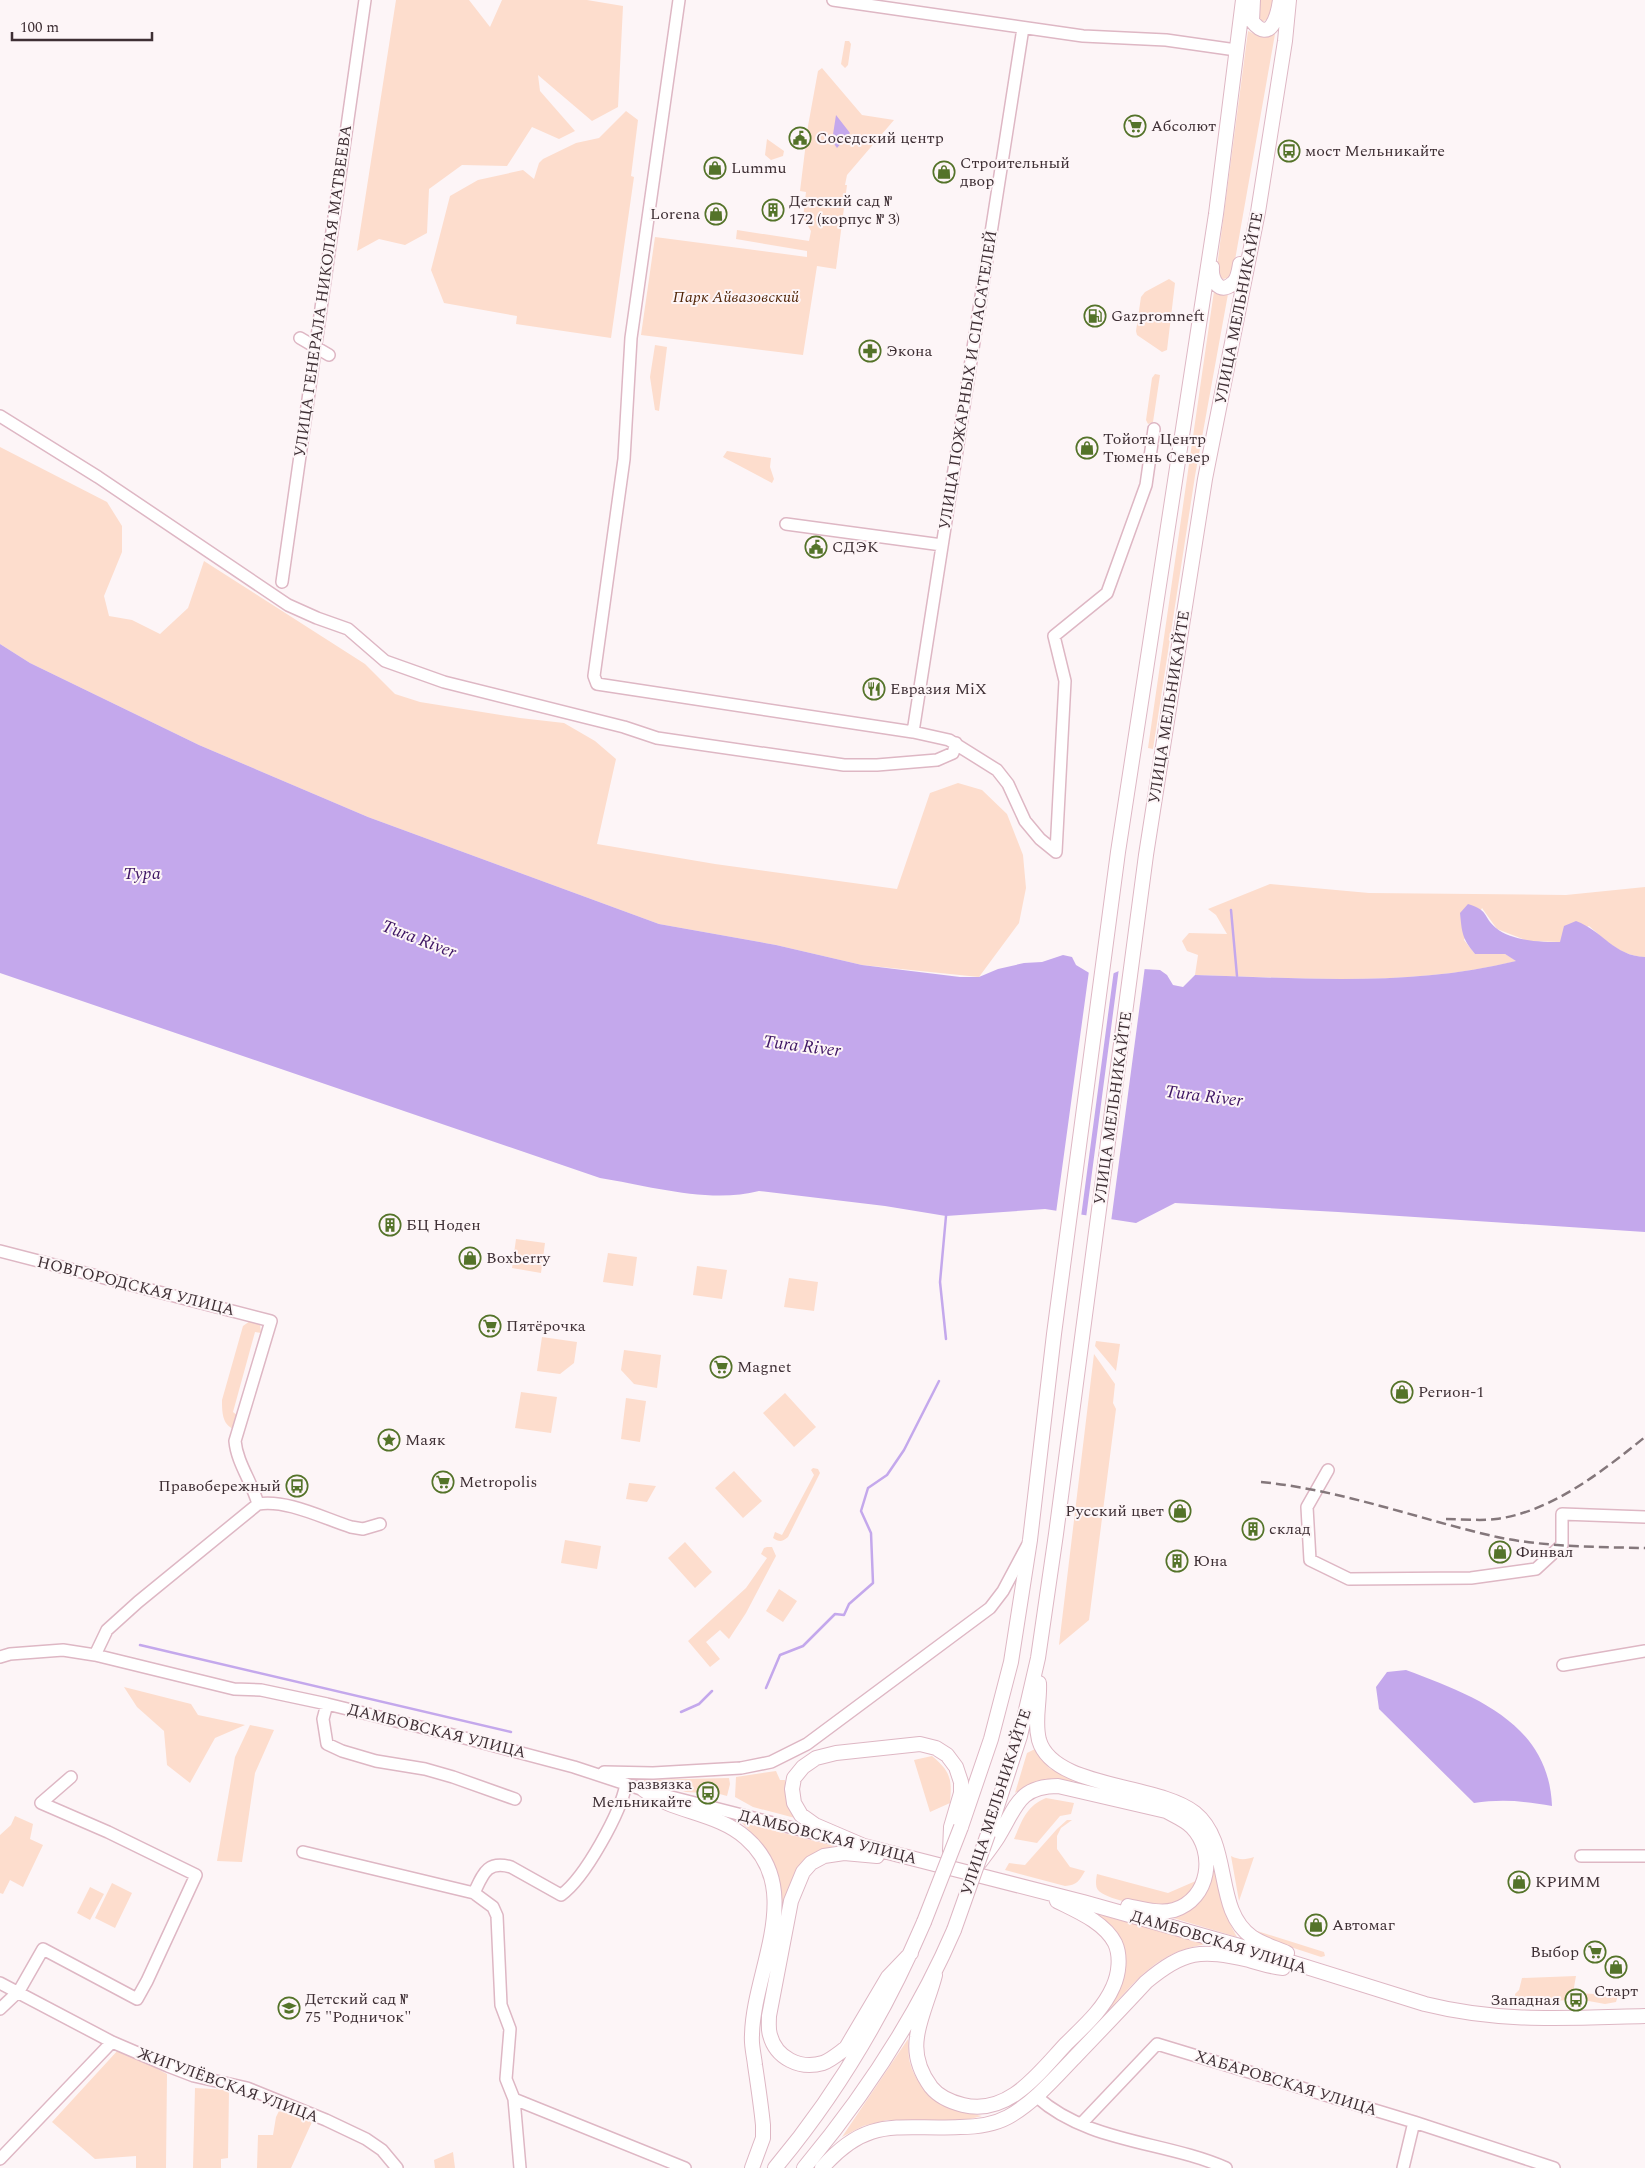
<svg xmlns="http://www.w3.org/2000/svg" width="1645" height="2168" font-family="Spectral,serif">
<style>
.green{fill:#fdddcd}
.water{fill:#c4a8ec}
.pier{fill:#fdf5f7}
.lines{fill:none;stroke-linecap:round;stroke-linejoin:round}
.stream{stroke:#c4a8ec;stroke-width:2.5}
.minor-casing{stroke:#deb7c4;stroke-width:14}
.major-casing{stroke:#deb7c4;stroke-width:16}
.minor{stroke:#fff;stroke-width:11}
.major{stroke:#fff;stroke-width:14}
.rail{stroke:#84777b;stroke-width:2.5;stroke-dasharray:10 5;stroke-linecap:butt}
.major-bridge-casing{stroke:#deb7c4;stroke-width:16;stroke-linecap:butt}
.major-bridge{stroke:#fff;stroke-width:14}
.labels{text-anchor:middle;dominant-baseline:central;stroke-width:4;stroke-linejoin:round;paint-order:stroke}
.poi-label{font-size:16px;fill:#3e2f34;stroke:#fdf5f7;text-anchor:start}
.street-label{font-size:16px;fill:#3e2f34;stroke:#fdf5f7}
.park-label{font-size:16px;font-style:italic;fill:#522608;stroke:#fdf5f7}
.water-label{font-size:18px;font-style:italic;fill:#3e1563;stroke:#fdf5f7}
</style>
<rect width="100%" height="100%" fill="#fdf5f7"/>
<path class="green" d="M396 0H469L490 27 502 0H587L623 6 618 107 592 121 538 75 540 91 575 131 559 139 532 127 507 166 462 165 429 189 427 233 405 245 379 239 357 251Z
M1258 0H1274L1272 16 1264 21H1260L1257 12Z
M1248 31 1261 37 1275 34 1232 277 1223 279 1216 274Z
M845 41H849L851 44 848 65 845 68 841 64Z
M822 68 862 115 894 120 847 175 845 185H847L836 269 817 266 803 355 641 335 655 237 807 257V251L736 239 737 230 809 241 811 231 803 218 806 192 800 191 808 126 818 71Z
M626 111 638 120 631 176 634 177 611 338 516 324 517 316 444 303 431 270 450 196 478 180 523 170 534 179 539 163 543 159 576 143 599 138Z
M767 139 784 151 783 156 771 160 765 155Z
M1169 279 1175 283 1167 350 1162 352 1137 335 1136 331 1141 297 1145 292Z
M1214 291 1220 294H1228L1195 476 1153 749 1148 748Z
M655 345 667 347 659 411 655 410 650 377Z
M1155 374 1160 375 1153 422 1148 424 1146 420 1152 378Z
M0 447 107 502 122 526V552L104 596 109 616 132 620 160 634 188 608 204 561 365 664 395 694 420 702 520 718 564 723 595 741 616 759 597 844 715 864 897 889 930 793 958 783 982 790 1007 814 1023 855 1026 888 1019 923 979 977 862 965 776 945 659 924 368 817 199 745 30 663 0 644Z
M727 451 771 458 770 467 774 479 772 483 723 457Z
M1270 884 1369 893 1566 895 1645 887V957C1621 956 1606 941 1589 926L1560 942 1528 941 1497 929 1482 908 1464 940 1475 954H1505L1517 961C1412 987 1302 978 1195 975L1198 955 1187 951 1182 941 1189 933 1227 934 1216 915 1208 909Z
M516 1239 545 1243 541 1273 512 1268Z
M608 1253 637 1257 633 1286 603 1282Z
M697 1266 727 1270 722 1299 693 1295Z
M789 1278 818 1282 814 1311 784 1307Z
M250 1321 260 1324 261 1333 255 1332 233 1412 237 1415 234 1429C222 1425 222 1411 222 1400L243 1326Z
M542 1337 577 1342 574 1363 560 1374 537 1371Z
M1096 1341 1120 1344 1116 1371 1095 1346Z
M624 1350 661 1355 657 1388 634 1384 621 1370Z
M1094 1354 1115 1384 1113 1403 1116 1409 1089 1620 1059 1645Z
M521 1392 557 1397 551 1433 515 1428Z
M785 1393 816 1427 794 1447 763 1413Z
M626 1398 646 1401 640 1442 621 1439Z
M813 1468 818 1469 820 1473 788 1537C782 1542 779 1542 773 1538L775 1532 782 1535 814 1475 811 1470Z
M734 1471 762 1501 743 1518 715 1488Z
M629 1483 656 1486 647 1502 626 1499Z
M565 1540 601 1546 597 1569 561 1563Z
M685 1542 712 1572 695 1588 668 1558Z
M767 1547H772L776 1556 746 1613 729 1639 720 1630 706 1642 720 1659 710 1667 688 1641 746 1588 767 1558 761 1554 764 1548Z
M779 1589 797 1601 783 1622 766 1611Z
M124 1687 191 1704 198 1715 245 1725 215 1738 190 1783 167 1765 164 1731 137 1707Z
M250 1725 274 1730 255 1773 242 1862 217 1861 235 1757Z
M1035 1749 1049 1768 1073 1780 1072 1782C1051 1777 1033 1780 1015 1793L1027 1753Z
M932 1756C951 1772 952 1779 950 1803L930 1812 914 1760Z
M776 1771 780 1780H785C785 1795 785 1806 795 1818L753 1807 735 1797 736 1777Z
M729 1778 730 1784 727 1796 705 1790 704 1793 686 1792 644 1781V1780Z
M1046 1798 1074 1803 1071 1814 1060 1816 1037 1843 1014 1839C1022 1821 1026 1806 1046 1798Z
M15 1816 33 1824 30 1839 43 1845 23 1887 10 1880 3 1894 0 1893V1835L11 1825Z
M1067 1820H1072L1061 1828 1057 1836V1849L1070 1867 1085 1871C1079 1881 1077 1885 1065 1886L1005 1870 1009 1863 1025 1865 1057 1829Z
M741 1822 834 1846 816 1854 782 1926 779 1925C785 1875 776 1857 741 1822Z
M1231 1856C1239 1860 1245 1860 1254 1857L1239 1901Z
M1214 1865C1220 1890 1223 1914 1237 1937L1173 1918C1200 1905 1209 1895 1214 1865Z
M1097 1874 1168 1893 1198 1880C1191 1893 1184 1901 1169 1905 1157 1909 1107 1901 1098 1890 1095 1886 1096 1879 1097 1874Z
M112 1883 132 1893 115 1928 95 1918Z
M90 1887 104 1894 90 1920 77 1913Z
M1097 1914 1208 1944C1157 1951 1139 1978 1107 2012 1111 2003 1119 1994 1121 1984 1129 1956 1119 1932 1097 1914Z
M1254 1930 1324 1952 1325 1956 1321 1957 1263 1938Z
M1576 1976 1573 1993 1618 1995 1616 2002 1605 2004 1583 2000V1997H1572L1571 2000C1553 2000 1535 2005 1516 2002L1515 1994 1519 1990 1522 1978Z
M908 2039C909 2047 908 2056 910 2063 919 2096 951 2110 982 2116L962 2121 887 2120 863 2126 842 2137Z
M119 2049 167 2074 166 2168H136V2156L95 2159 52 2122Z
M195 2088 229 2090 228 2158 221 2159V2168H193Z
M280 2109 312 2122 291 2168H257L258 2135H273L276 2117Z
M453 2152 455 2168H435L434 2160Z"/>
<path class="water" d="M836 115 850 133 837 148 832 141Z
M0 644 30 663 199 745 368 817 659 924 776 945 862 965 960 977H979L998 969 1024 963 1042 962 1063 955 1072 957 1076 965 1096 977 1107 976 1126 968 1160 970 1167 975 1173 985 1183 987 1195 975C1301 978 1412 987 1516 961L1505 954H1475C1462 938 1462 933 1460 913L1468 904C1490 911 1482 916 1496 928 1511 941 1542 942 1560 942L1564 926 1576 921C1603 931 1614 956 1645 957V1232L1338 1212 1175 1203 1136 1223 1045 1209 946 1216 885 1206 759 1191C710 1204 650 1186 600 1178L0 973Z
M1406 1670C1473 1695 1549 1723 1552 1806 1525 1801 1501 1799 1474 1803L1379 1709 1376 1687 1387 1672Z"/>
<path class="pier" d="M1126 965 1145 966 1111 1222 1086 1218 1119 968Z
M1114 970 1081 1217 1056 1213 1089 971 1097 974Z"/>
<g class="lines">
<path class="stream" d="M1231 910 1237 976
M946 1339 940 1282 946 1216
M140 1645 511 1732
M766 1688 780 1655 803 1646 835 1614 844 1615 849 1604 873 1583 871 1533 861 1511 868 1488 887 1475 904 1450 939 1381
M681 1712 699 1704 712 1691"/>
<g class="minor-casing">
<path id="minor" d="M679 0 631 338 624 459 594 676 597 684 913 732 949 740 997 770 1008 784 1025 821 1040 839 1056 852
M833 0 1083 36 1166 40 1236 50
M300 338 329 355
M0 416 98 477 288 605 317 618 348 629 385 661 444 682 624 727 657 738 844 765H877L937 760 953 753 956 743
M786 524 942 545
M282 582 365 0
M913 732 1023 28
M1056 852 1065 681 1054 636 1107 593 1146 485 1154 429
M0 1251 271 1321 235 1441C237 1463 252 1482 258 1504
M1328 1470 1307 1507 1310 1560 1349 1579 1471 1578 1536 1569 1562 1545V1514L1645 1517
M95 1655 107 1630 138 1602 258 1504C286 1499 323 1518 351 1527L363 1529 380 1524
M0 1657 10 1654 63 1650 95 1655 234 1689 261 1690 327 1704 457 1736 574 1767 644 1790 836 1839
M1563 1665 1645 1651
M327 1704 323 1719 327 1744 342 1751 376 1761 425 1769 453 1777 515 1799
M604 1772 653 1773 741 1768 771 1762 807 1744 990 1608 1003 1591 1027 1546
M303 1852 474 1893C483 1874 487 1860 511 1867L561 1895C585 1878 621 1812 626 1784
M1581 1856H1645
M474 1893 493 1907 497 1916 501 2005 510 2029 506 2079 514 2099 520 2168
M0 1983 112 2042 168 2066 194 2076 247 2088 326 2120 366 2139 382 2150 397 2168
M0 2009 19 1991 43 1949 137 1999 147 1981 196 1875 108 1832 41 1803 71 1777
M1037 2097C1088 2143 1165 2141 1226 2168
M514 2099 685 2168
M1081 2124 1157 2044 1414 2122 1554 2168
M0 2159 112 2042
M1403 2168 1414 2122"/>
</g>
<g class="major-casing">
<path id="major" d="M1253 0 1252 21C1271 45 1278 14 1280 0
M1212 267C1211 279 1219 296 1233 283 1238 279 1239 270 1240 264
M1039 1683C1040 1703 1034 1720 1039 1740 1053 1789 1157 1783 1195 1813 1233 1844 1213 1910 1252 1937 1262 1944 1276 1948 1287 1953
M644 1790C674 1813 717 1812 746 1838 806 1890 753 1971 752 2035 751 2045 754 2055 755 2065 758 2085 761 2105 763 2125V2138L752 2168
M961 1827 991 1739 1011 1662 1030 1540 1054 1334 1118 852 1216 214 1243 0
M988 1834 1020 1736 1038 1658 1056 1534 1146 855 1205 479 1258 212 1285 41 1289 0
M950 1851 951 1827 961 1793V1782L956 1767 947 1755 936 1748 920 1744 836 1753 816 1758 803 1767 794 1778 792 1789 794 1803 801 1815 815 1825 864 1846 1083 1902 1236 1945 1425 2004C1501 2023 1568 2018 1645 2016
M877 1856 844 1853 824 1856 811 1863 803 1872 791 1901 769 2016C769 2022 768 2029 770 2035 776 2058 800 2070 823 2063 831 2060 839 2053 846 2048L888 1977 911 1953
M980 1862C986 1854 993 1845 998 1837 1016 1808 1018 1786 1058 1786L1166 1811C1175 1816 1185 1820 1192 1827 1216 1852 1210 1899 1174 1910 1160 1914 1143 1909 1128 1906
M935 1975C930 1995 919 2019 917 2037 914 2056 920 2072 931 2087 939 2097 951 2102 963 2105 1008 2116 1038 2074 1065 2045 1083 2027 1103 2010 1113 1987 1119 1974 1121 1956 1115 1943 1104 1922 1077 1911 1057 1901
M775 2168C837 2094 886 2011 924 1922
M804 2168C864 2096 917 2016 954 1930
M822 2168C868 2115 898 2130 960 2127 976 2127 993 2125 1008 2117 1033 2103 1053 2080 1073 2059 1097 2034 1122 2008 1146 1982 1184 1950 1201 1949 1249 1960 1260 1963 1271 1967 1283 1968"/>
</g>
<use href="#minor" class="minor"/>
<use href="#major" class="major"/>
<path class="rail" d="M1261 1482C1342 1490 1418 1519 1497 1537 1545 1547 1597 1547 1645 1548
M1446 1519C1462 1519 1480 1521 1496 1519 1551 1512 1603 1471 1645 1437"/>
<g class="major-bridge-casing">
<path id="major-bridge" d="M924 1922 961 1827
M954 1930 988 1834"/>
</g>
<use href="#major-bridge" class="major-bridge"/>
</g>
<defs>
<g id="supermarket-ring" transform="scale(1.125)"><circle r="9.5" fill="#fdf5f7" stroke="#547329" stroke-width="1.5"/><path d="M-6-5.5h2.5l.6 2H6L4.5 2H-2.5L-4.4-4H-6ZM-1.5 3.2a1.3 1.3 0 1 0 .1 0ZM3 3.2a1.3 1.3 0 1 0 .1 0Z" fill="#547329"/></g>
<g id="civic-ring" transform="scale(1.125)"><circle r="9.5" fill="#fdf5f7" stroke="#547329" stroke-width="1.5"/><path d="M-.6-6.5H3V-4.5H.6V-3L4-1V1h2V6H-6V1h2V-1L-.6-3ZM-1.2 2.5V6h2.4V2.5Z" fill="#547329"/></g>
<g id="bus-ring" transform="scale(1.125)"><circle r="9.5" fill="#fdf5f7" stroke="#547329" stroke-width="1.5"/><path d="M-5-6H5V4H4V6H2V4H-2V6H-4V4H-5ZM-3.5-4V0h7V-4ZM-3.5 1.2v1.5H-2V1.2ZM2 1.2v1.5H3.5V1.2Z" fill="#547329"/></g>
<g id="shop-ring" transform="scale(1.125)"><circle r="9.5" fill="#fdf5f7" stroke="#547329" stroke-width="1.5"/><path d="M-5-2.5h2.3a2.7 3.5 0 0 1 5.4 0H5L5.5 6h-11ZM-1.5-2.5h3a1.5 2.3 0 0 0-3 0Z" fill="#547329"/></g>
<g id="building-ring" transform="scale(1.125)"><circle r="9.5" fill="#fdf5f7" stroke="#547329" stroke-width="1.5"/><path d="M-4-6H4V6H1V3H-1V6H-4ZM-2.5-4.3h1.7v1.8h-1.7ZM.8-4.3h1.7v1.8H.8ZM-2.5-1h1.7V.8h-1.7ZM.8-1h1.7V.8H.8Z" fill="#547329"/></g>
<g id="fuel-ring" transform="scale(1.125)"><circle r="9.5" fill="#fdf5f7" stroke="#547329" stroke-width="1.5"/><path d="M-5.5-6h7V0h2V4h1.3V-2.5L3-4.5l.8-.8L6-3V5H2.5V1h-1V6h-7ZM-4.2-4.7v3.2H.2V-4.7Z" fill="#547329"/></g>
<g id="pharmacy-ring" transform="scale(1.125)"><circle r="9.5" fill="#fdf5f7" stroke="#547329" stroke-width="1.5"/><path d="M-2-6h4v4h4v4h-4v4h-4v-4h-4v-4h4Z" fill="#547329"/></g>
<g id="restaurant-ring" transform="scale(1.125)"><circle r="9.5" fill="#fdf5f7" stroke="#547329" stroke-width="1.5"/><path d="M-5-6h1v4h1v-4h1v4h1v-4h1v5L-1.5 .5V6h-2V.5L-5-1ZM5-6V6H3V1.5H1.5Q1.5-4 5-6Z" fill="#547329"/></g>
<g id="sight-ring" transform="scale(1.125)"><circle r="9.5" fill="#fdf5f7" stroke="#547329" stroke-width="1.5"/><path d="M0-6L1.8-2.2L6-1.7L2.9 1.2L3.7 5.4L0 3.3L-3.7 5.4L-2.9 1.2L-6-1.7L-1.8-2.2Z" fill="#547329"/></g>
<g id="school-ring" transform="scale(1.125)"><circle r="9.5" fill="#fdf5f7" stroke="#547329" stroke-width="1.5"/><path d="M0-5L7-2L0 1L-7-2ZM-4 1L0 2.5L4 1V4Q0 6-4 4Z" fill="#547329"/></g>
</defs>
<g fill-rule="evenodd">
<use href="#supermarket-ring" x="1135" y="126"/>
<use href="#civic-ring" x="800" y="138"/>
<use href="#bus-ring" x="1289" y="151"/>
<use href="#shop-ring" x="715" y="168"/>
<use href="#shop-ring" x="944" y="172"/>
<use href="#building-ring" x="773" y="210"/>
<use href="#shop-ring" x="716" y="214"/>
<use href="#fuel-ring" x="1095" y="316"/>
<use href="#pharmacy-ring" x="870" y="351"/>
<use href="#shop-ring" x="1087" y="448"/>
<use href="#civic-ring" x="816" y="547"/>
<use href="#restaurant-ring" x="874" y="689"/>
<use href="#building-ring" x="390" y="1225"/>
<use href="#shop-ring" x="470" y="1258"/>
<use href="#supermarket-ring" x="490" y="1326"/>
<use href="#supermarket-ring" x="721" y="1367"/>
<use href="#shop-ring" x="1402" y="1392"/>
<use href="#sight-ring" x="389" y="1440"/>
<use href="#supermarket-ring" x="443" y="1482"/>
<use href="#bus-ring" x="297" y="1486"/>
<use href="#shop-ring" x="1180" y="1511"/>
<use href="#building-ring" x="1253" y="1529"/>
<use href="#shop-ring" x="1500" y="1552"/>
<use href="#building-ring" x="1177" y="1561"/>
<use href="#bus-ring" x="708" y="1793"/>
<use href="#shop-ring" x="1519" y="1882"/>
<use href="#shop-ring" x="1316" y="1925"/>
<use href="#supermarket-ring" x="1595" y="1952"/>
<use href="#shop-ring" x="1616" y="1967"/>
<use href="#bus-ring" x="1576" y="2000"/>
<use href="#school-ring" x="289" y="2008"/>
</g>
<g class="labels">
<g class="poi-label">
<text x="1151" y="126">Абсолют</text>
<text x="816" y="138">Соседский центр</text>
<text x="1305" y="151">мост Мельникайте</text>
<text x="960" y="163">Строительный<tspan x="960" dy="18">двор</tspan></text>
<text x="731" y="168">Lummu</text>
<text x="789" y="201">Детский сад №<tspan x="789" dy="18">172 (корпус № 3)</tspan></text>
<text x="700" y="214" text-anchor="end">Lorena</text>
<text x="1111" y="316">Gazpromneft</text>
<text x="886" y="351">Экона</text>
<text x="1103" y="439">Тойота Центр<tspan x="1103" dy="18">Тюмень Север</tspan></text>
<text x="832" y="547">СДЭК</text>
<text x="890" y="689">Евразия MiX</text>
<text x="406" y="1225">БЦ Ноден</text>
<text x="486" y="1258">Boxberry</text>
<text x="506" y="1326">Пятёрочка</text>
<text x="737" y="1367">Magnet</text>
<text x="1418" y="1392">Регион-1</text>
<text x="405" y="1440">Маяк</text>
<text x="459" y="1482">Metropolis</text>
<text x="281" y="1486" text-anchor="end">Правобережный</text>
<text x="1164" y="1511" text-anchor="end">Русский цвет</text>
<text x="1269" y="1529">склад</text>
<text x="1516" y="1552">Финвал</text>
<text x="1193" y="1561">Юна</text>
<text x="692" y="1784" text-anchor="end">развязка<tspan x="692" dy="18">Мельникайте</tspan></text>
<text x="1535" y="1882">КРИММ</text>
<text x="1332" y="1925">Автомаг</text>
<text x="1579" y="1952" text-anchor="end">Выбор</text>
<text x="1616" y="1991" text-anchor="middle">Старт</text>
<text x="305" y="1999">Детский сад №<tspan x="305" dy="18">75 "Родничок"</tspan></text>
<text x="1560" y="2000" text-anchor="end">Западная</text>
</g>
<g class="street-label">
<text transform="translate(323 291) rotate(-82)">УЛИЦА ГЕНЕРАЛА НИКОЛАЯ МАТВЕЕВА</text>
<text transform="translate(1239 308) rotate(-79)">УЛИЦА МЕЛЬНИКАЙТЕ</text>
<text transform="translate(968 380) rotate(-81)">УЛИЦА ПОЖАРНЫХ И СПАСАТЕЛЕЙ</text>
<text transform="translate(1169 707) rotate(-81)">УЛИЦА МЕЛЬНИКАЙТЕ</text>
<text transform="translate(1113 1108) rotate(-82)">УЛИЦА МЕЛЬНИКАЙТЕ</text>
<text transform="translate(136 1286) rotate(14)">НОВГОРОДСКАЯ УЛИЦА</text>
<text transform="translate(437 1731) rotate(14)">ДАМБОВСКАЯ УЛИЦА</text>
<text transform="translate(996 1802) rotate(-72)">УЛИЦА МЕЛЬНИКАЙТЕ</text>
<text transform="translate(828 1837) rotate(14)">ДАМБОВСКАЯ УЛИЦА</text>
<text transform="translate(1219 1942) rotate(17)">ДАМБОВСКАЯ УЛИЦА</text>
<text transform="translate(1286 2083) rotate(17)">ХАБАРОВСКАЯ УЛИЦА</text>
<text transform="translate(228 2085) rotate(20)">ЖИГУЛЁВСКАЯ УЛИЦА</text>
</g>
<g class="park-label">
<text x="736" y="297">Парк Айвазовский</text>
</g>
<g class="water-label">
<text x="142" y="873">Тура</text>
<text transform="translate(419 939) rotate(21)">Tura River</text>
<text transform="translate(802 1046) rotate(7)">Tura River</text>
<text transform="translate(1204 1096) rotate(7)">Tura River</text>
</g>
</g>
<path d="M12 32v8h140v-8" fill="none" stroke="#3e2f34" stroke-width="2.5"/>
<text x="20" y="32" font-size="15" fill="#3e2f34" stroke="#fdf5f7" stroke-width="4" paint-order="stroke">100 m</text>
</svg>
